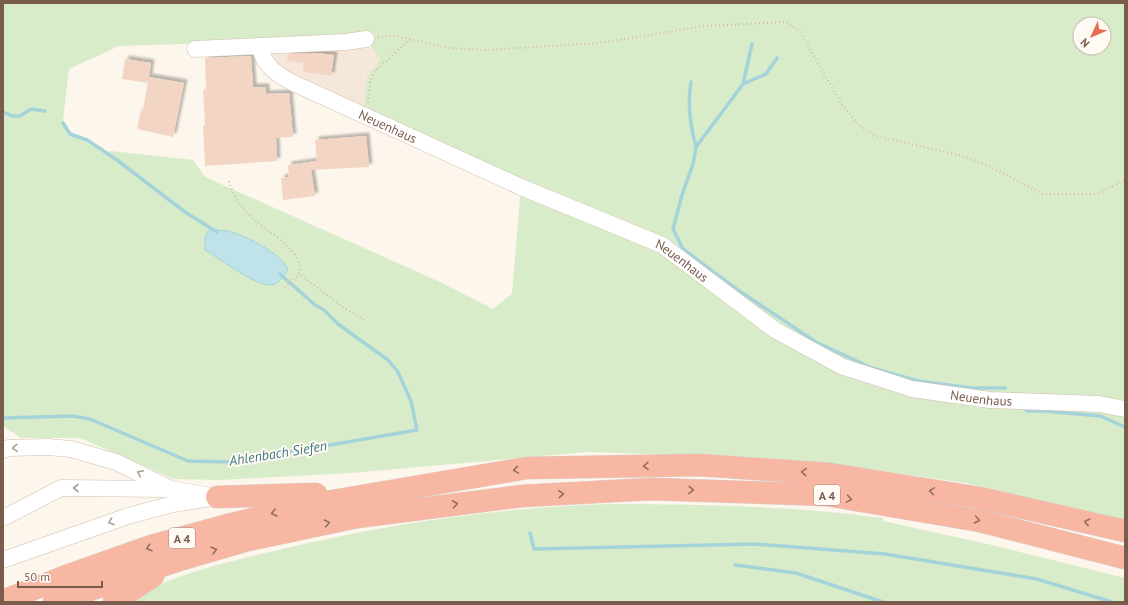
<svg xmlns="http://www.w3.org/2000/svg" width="1128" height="605" font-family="'PT Sans',sans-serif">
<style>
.residential{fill:#f5e8da}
.green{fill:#d8ecc9;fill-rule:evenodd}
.water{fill:#bfe3e8;stroke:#a5d3da}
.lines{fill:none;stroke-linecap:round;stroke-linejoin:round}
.stream{stroke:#a5d3da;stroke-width:3.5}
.building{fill:#f3d5c3;filter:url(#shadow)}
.minor-casing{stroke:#d1beb0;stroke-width:17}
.highway-casing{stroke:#dad1cd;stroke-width:23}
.path{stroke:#d9b8a5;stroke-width:2;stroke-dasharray:1 3;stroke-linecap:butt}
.minor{stroke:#fff;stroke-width:16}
.highway{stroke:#f7b7a3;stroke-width:22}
.oneway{stroke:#af9d94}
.oneway2{stroke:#936e5e}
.labels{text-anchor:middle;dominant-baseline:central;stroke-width:4;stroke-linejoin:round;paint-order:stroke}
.shield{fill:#fffaf3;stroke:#a28b7f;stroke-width:1}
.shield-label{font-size:12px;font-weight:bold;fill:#7a5c4d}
.street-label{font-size:13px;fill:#7a5c4d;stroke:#fffaf3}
.water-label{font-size:14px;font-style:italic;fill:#437c86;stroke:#fffaf3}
</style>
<defs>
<filter id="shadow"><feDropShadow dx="3.5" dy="-3.5" stdDeviation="1" flood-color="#0004"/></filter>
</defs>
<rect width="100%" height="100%" fill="#fdf6ec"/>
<path class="residential" d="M366 39 380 59 367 76 363 116 291 82 261 53Z"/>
<path class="green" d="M3 3H1125V522L965 483 876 470 761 458 588 452 351 473 221 480 174 479 80 438H21L3 426ZM1080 24H1104V48H1080ZM366 39 380 59 367 76 363 116 521 187 512 294 493 309 438 281 205 177 193 160 111 151 103 153 70 131 63 120 69 69 119 46 182 44 260 46Z
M613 504C703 504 793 506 883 518V521L992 545 1125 578V602H125C171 575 222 563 274 551 384 524 499 507 613 504Z"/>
<path class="water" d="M209 230C215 230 221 230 227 231 243 234 283 254 288 270 284 275 280 282 275 284 260 291 220 258 205 250V237Z"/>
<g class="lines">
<path class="stream" d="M777 58 766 74 743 84 696 147 693 164 682 195 673 229 683 249 735 288 816 342 872 368 918 381 972 388H1005
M691 82C687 104 690 125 696 147
M743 84 752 44
M3 112 12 116H20L31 109 45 111
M63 123 70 134 87 140 117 160 185 212 217 232
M1021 407 1028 411H1044L1100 416 1125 427
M3 418 73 416 90 419 188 461 231 462 417 430 411 401 398 372 388 360 338 324 324 310 315 305 280 274
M530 533 534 549 755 544 885 554 1037 579 1112 602
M735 565 796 573 883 602"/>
</g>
<path class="building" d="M316 53 334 55 331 76 303 72 304 63 287 61 288 54Z
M251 56 253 87H266V94L289 93 293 137 276 138 277 161 205 166 203 126 205 125 203 90H206L205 58Z
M125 59 151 63 148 83 122 79Z
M149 77 184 83 173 137 137 129 141 109 143 110Z
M366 136 369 167 311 170 315 196 283 200 281 178 289 177 288 165 317 161 315 140Z"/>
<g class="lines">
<g class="minor-casing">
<g id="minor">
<path d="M260 46 346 42 366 39"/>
<path id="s1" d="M195 49 260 46C263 65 275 73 291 82L521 187 662 245 775 330 841 366 912 389 990 400 1099 404 1125 409"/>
<path d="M3 450 8 448 48 447 71 449 116 462 171 489 205 495"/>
<path d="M5 517 61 488 167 489"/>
<path d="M3 560 128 516 173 504 217 497"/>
</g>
</g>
<g class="highway-casing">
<path id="highway" d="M217 497 316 494
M3 601 69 575 151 546 224 526 309 505 527 468 699 465 830 474 980 498 1125 531
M54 602 179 560 248 540 357 517 522 496 651 489 827 495 980 521 1125 558
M114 602 153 576"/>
</g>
<path class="path" d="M378 37 395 36 449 48 485 50 599 43 704 26 786 22 800 32 842 105 859 125 876 136 959 155 989 166 1043 194H1097L1125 180
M368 103 370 82 374 72 410 39
M229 181C233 195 240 207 251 217 264 231 313 254 296 278 293 281 288 285 284 288
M298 273 344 308 365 320"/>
<use href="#minor" class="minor"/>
<use href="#highway" class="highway"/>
</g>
<defs><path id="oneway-chevron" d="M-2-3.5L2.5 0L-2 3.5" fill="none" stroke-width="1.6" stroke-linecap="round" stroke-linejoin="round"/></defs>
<g class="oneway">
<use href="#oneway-chevron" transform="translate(15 448) rotate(177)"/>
<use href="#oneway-chevron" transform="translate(140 473) rotate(-154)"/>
<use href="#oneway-chevron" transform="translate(76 488) rotate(-180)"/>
<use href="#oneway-chevron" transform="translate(111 522) rotate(160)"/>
</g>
<g class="oneway2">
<use href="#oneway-chevron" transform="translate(646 466) rotate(179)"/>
<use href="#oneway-chevron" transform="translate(516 470) rotate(171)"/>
<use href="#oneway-chevron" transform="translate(804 472) rotate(-176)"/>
<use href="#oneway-chevron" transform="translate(691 490) rotate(2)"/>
<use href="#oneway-chevron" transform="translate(932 491) rotate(-171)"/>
<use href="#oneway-chevron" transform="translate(561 494) rotate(-3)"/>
<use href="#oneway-chevron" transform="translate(849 499) rotate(10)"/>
<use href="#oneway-chevron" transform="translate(455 504) rotate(-7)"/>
<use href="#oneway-chevron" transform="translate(274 513) rotate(166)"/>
<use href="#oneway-chevron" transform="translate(977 520) rotate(11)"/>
<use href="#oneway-chevron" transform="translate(1087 522) rotate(-167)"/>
<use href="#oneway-chevron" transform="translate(327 523) rotate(-11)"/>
<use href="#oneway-chevron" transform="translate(149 548) rotate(162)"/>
<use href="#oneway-chevron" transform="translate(214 550) rotate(-16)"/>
</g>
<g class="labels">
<g class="shield">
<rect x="814" y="485" width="26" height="20" rx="3"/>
<rect x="169" y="528" width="26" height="20" rx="3"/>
</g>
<g class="shield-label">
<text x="827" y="495">A 4</text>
<text x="182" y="538">A 4</text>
</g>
<g class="street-label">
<text stroke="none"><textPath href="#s1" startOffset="221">Neuenhaus</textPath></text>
<text stroke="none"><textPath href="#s1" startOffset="545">Neuenhaus</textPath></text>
<text stroke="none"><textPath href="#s1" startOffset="881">Neuenhaus</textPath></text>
</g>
<g class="water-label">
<text transform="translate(278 453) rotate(-9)">Ahlenbach Siefen</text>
</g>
</g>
<rect width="1128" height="605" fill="none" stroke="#7a5c4d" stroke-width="8"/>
<g transform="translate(1092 36) rotate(226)"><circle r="19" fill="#fffaf3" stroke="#cabbb1"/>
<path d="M0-3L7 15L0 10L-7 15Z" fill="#e76f51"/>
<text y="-6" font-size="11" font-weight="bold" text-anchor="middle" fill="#7a5c4d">N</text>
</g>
<path d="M18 581v6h84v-6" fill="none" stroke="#7a5c4d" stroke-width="2"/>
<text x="24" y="581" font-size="12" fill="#7a5c4d" stroke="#fffaf3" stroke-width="3" paint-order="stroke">50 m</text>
</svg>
